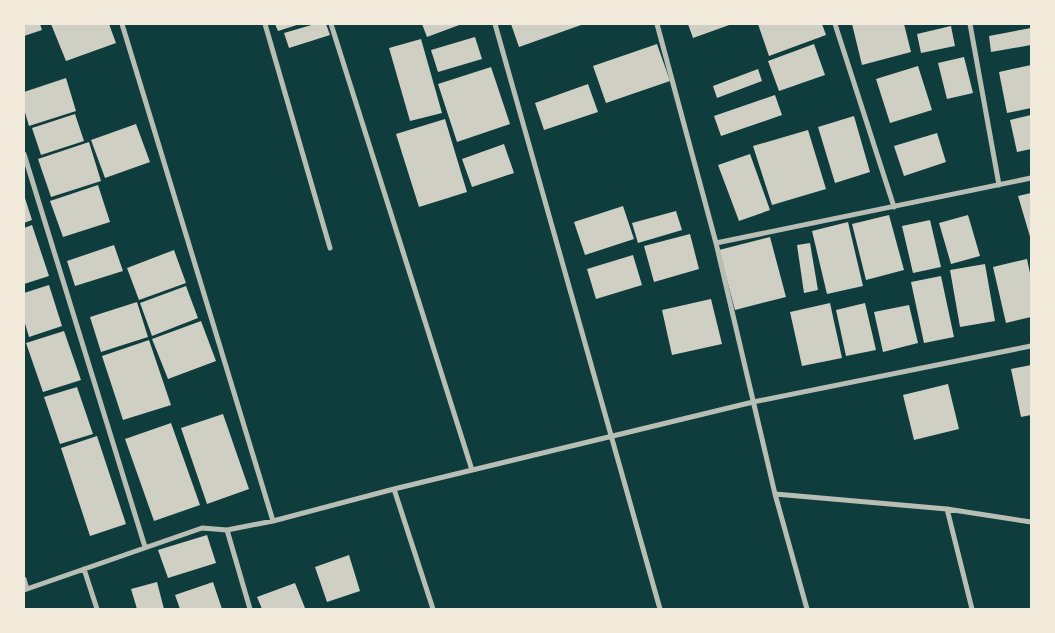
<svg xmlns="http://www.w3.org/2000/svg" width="1055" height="633" font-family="'Roboto Condensed',sans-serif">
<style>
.building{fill:#cfcfc3}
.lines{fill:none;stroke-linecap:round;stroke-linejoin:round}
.minor{stroke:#b8beb3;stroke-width:5}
</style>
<rect width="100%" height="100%" fill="#0f3d3e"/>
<path class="building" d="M24 24H40L42 30 24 36Z
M51 24H109L116 43 66 61Z
M275 24H300L278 31Z
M315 24H326L330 35 289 48 284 33Z
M422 24H462L427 37Z
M511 24H584L519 47Z
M688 24H732L693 38Z
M758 24H822L826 35 769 56Z
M852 24H904L911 52 862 65Z
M951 26 955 46 921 53 917 34Z
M1031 28V45L991 52 989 36Z
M475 37 482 59 438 72 431 50Z
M421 39 442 113 410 121 389 48Z
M657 44 670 81 606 103 593 66Z
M814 44 825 75 779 91 768 61Z
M964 57 973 93 947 99 938 63Z
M1031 65V108L1007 113 999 72Z
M918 66 932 110 890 123 876 79Z
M491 67 510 124 457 142 438 84Z
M758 69 762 81 717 98 713 86Z
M66 78 76 111 29 126 24 109V92Z
M588 84 598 112 544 130 535 103Z
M775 95 782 115 721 136 714 116Z
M75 114 84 141 41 155 32 128Z
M1031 115V149L1017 152 1010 120Z
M854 116 870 172 835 183 818 127Z
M445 119 467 192 419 207 396 134Z
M136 124 150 162 105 178 91 140Z
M808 130 826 189 772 205 753 146Z
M937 133 946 162 904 176 894 146Z
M89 142 101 181 51 197 38 159Z
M504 144 514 173 472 187 462 159Z
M750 154 770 210 739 221 718 165Z
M98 185 110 222 63 237 50 201Z
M1031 193V240L1018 196Z
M24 195 32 220 24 223Z
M623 206 634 239 585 255 574 222Z
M676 211 682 230 638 243 632 223Z
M889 215 904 270 866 280 852 224Z
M968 215 980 256 951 264 939 223Z
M930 220 941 267 913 273 902 226Z
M848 222 863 286 827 294 812 231Z
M32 225 49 276 24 284V228Z
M690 234 699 269 654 282 644 246Z
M770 237 786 297 735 310 719 250Z
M810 243 818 290 804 293 797 245Z
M114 245 123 271 75 286 67 261Z
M174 250 186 283 139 300 127 268Z
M633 255 642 285 596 299 587 269Z
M1027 259 1031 278V317L1006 323 993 267Z
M985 264 995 321 960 327 950 270Z
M941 276 954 337 924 343 911 282Z
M49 285 62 326 29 337 24 320V293Z
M186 286 198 318 152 336 140 303Z
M711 299 722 344 672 355 662 310Z
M137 302 148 337 101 352 90 317Z
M830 303 842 358 802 366 790 312Z
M865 303 876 350 846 356 836 310Z
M909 305 918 343 883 352 874 312Z
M201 321 216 361 168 379 152 339Z
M64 331 81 380 43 392 26 343Z
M149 340 171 405 123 420 102 356Z
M1031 365V415L1021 417 1011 369Z
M948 384 959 429 914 440 903 395Z
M77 387 93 434 60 444 44 397Z
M223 414 249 489 207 504 181 428Z
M171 423 200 505 154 521 125 439Z
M97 436 126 524 90 536 61 448Z
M207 535 216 563 168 578 158 550Z
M349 555 360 591 327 602 315 567Z
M157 582 164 609H137L131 589Z
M213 582 222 609H180L175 595Z
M295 583 305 608 262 609 257 597Z"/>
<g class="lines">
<path class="minor" d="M122 24 273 521
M265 24 330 248
M331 24 472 470
M495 24 660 609
M657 24 716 243 775 494 947 509 1031 522
M835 24 894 207
M970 24 999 185
M24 154 145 547
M716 243 1031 178
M394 489 433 609
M775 494 807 609
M947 509 972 609
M227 530 250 609
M84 569 97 609
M24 579 27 589
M24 590 202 528 227 530 273 521 394 489 753 402 1031 346"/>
</g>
<rect width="1055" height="633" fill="none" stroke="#f1e9da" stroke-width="50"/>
</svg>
